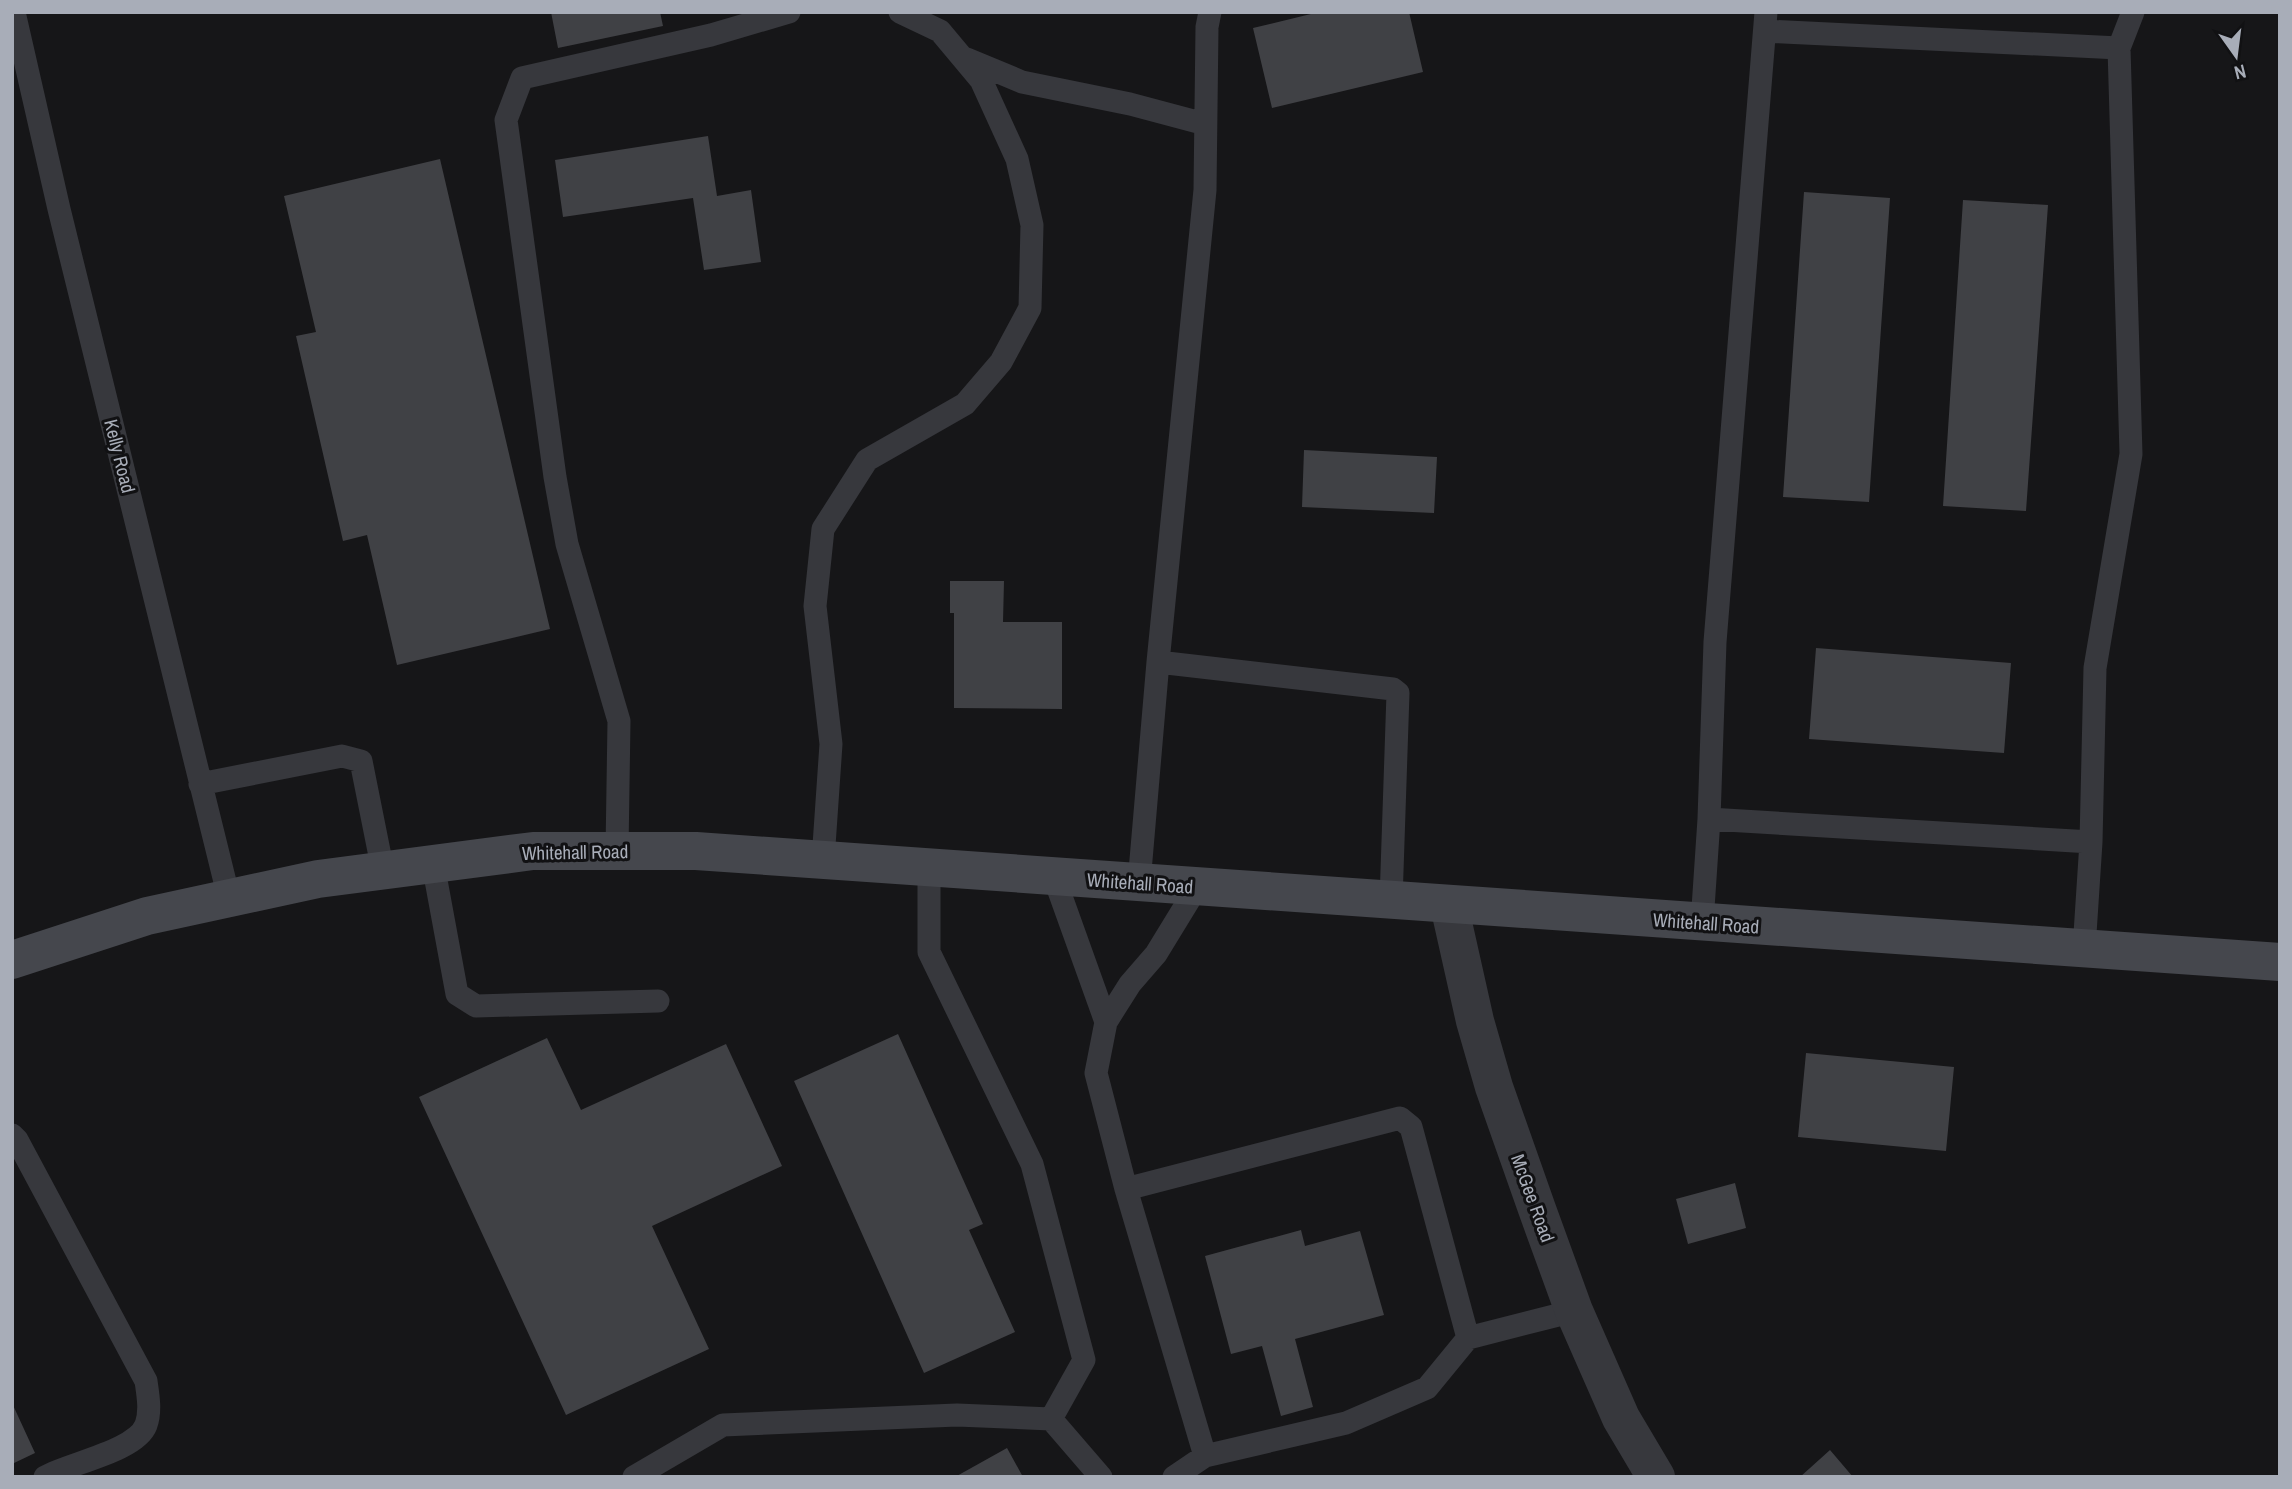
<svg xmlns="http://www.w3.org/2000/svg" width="2292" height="1489" font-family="'Archivo Narrow',sans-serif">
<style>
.building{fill:#404145}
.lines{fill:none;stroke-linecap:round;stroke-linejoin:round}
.service{stroke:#37383d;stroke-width:23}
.tertiary{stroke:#37383d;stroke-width:38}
.secondary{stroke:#45474d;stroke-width:38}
.labels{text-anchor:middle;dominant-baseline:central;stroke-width:6;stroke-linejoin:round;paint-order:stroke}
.street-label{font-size:19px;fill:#a8adb8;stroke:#111113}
</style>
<rect width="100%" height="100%" fill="#161618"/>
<path class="building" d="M551 12H660L663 26 558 48Z
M1319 12H1409L1423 72 1272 108 1253 28Z
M708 136 717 196 751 190 761 262 704 270 693 198 563 217 555 160Z
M440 159 550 629 397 665 367 535 343 541 296 336 316 332 284 196Z
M1804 192 1890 198 1869 502 1783 497Z
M1963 200 2048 205 2026 511 1943 506Z
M1304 450 1437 457 1434 513 1302 507Z
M950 581H1004L1003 622H1062V709L954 708V613H950Z
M1816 648 2011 663 2004 753 1809 739Z
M898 1034 983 1224 969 1230 1015 1332 924 1373 794 1081Z
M547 1038 581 1110 726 1044 782 1166 652 1226 709 1349 566 1415 419 1097Z
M1806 1053 1954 1067 1946 1151 1798 1137Z
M1735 1183 1746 1228 1688 1244 1676 1199Z
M1301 1230 1305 1246 1360 1231 1384 1315 1295 1339 1313 1407 1281 1416 1262 1346 1231 1354 1205 1256Z
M12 1403 35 1453 12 1464Z
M1007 1448 1023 1477H955Z
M1830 1450 1853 1477H1800Z"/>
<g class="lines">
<path class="service" d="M14 12 59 209 229 898
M1765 31 2119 48
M967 59 1022 82 1130 104 1205 124
M1158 662 1393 689 1398 693 1391 901
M200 784 342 756 361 761 383 871
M1709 819 2091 842
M617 851 619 721 567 544 555 477 506 120 522 78 711 35 789 12
M823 860 831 744 815 606 823 529 867 460 965 404 1001 362 1030 308 1032 225 1017 159 981 80 940 31 900 12
M433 864 457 994 476 1006 658 1001
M929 868V952L1032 1164 1084 1360 1051 1419 1101 1477
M1054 877 1106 1022 1130 984 1156 954 1197 887
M1139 883 1158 662 1205 190 1207 27 1210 12
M1702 923 1709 819 1715 642 1766 12
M2084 949 2091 842 2095 668 2131 454 2119 48 2133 12
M1106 1022 1096 1073 1126 1189 1400 1118 1411 1127 1468 1338 1574 1311
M12 1135 17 1140 146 1381C148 1395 151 1411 146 1425 136 1451 70 1463 45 1477
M1126 1189 1205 1456
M634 1477 723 1425 957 1415 1051 1419
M1174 1477 1205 1456 1346 1423 1427 1388 1468 1338"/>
<path class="tertiary" d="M1449 905 1475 1021 1494 1087 1537 1209 1574 1311 1621 1418 1656 1477"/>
<path class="secondary" d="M12 960 147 916 318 879 533 851H696L2280 962"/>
</g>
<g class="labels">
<g class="street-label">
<text transform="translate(120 456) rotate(76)">Kelly Road</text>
<text transform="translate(575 852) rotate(-1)">Whitehall Road</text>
<text transform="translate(1140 883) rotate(4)">Whitehall Road</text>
<text transform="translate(1706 923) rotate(4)">Whitehall Road</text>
<text transform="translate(1533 1198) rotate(70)">McGee Road</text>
</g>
</g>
<rect width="2292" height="1489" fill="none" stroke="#a8adb8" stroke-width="28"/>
<g transform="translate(2236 56) rotate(166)" stroke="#111113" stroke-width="5" paint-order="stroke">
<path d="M0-5L12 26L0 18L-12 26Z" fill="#a8adb8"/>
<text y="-10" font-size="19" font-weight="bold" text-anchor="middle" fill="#a8adb8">N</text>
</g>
</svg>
